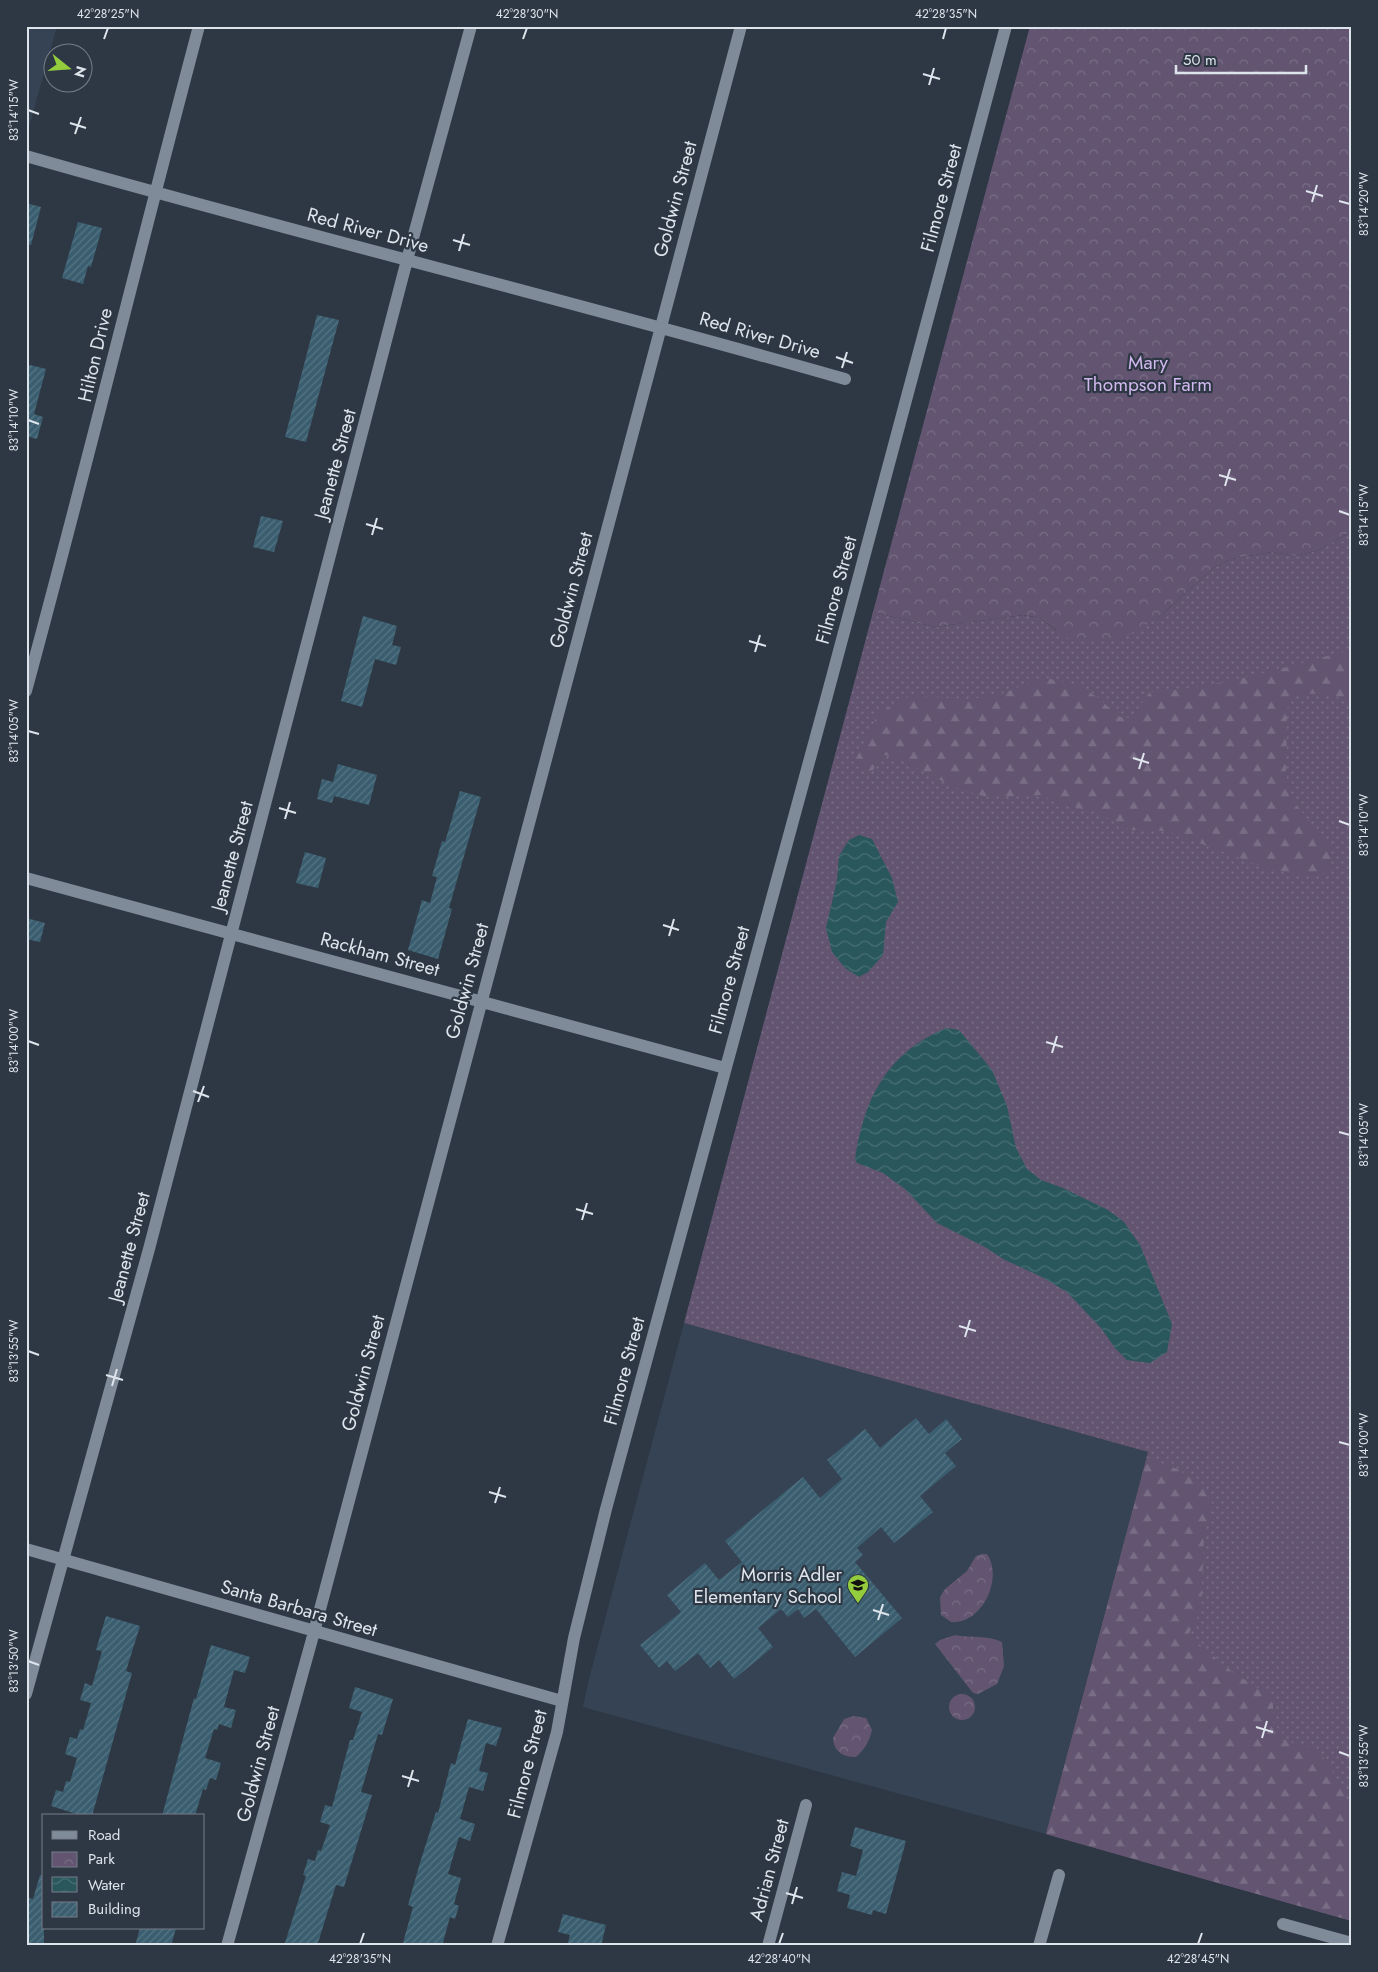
<svg xmlns="http://www.w3.org/2000/svg" width="1378" height="1972" font-family="Jost,sans-serif">
<style>
.built{fill:#354354}
.grass{fill:url(#grass-dots)}
.forest{fill:url(#forest-firs)}
.park{fill:url(#park-crowns)}
.water{fill:url(#water-waves)}
.building{fill:url(#building-hatch)}
.lines{fill:none;stroke-linecap:round;stroke-linejoin:round}
.minor{stroke:#808b99;stroke-width:12}
.ticks{fill:none;stroke:#dee4ec;stroke-width:2}
.labels{text-anchor:middle;dominant-baseline:central;stroke-width:4.5;stroke-linejoin:round;paint-order:stroke}
.street-label{font-size:19px;fill:#dee4ec;stroke:#2e3844}
.park-label{font-size:19px;fill:#d1b8ee;stroke:#2e3844}
.poi-label{font-size:19px;fill:#dee4ec;stroke:#2e3844;text-anchor:end}
.neatline{fill:none;stroke:#dee4ec;stroke-width:2}
.ticks-label{font-size:12px;text-anchor:middle;fill:#dee4ec}
</style>
<defs>
<pattern id="grass-dots" width="8" height="8" patternUnits="userSpaceOnUse" patternTransform="scale(1.25)"><rect width="8" height="8" fill="#635572"/><path d="M2 2h.1M6 6h.1" fill="none" stroke="#796d86" stroke-width="1.8" stroke-linecap="round"/></pattern>
<pattern id="forest-firs" width="22" height="20" patternUnits="userSpaceOnUse" patternTransform="scale(1.25)"><rect width="22" height="20" fill="#635572"/><path d="M5 1l3.5 6h-7zM16 11l3.5 6h-7z" fill="#796d86"/></pattern>
<pattern id="park-crowns" width="20" height="18" patternUnits="userSpaceOnUse" patternTransform="scale(1.25)"><rect width="20" height="18" fill="#635572"/><path d="M2 6a3 3 0 1 1 6 0M12 15a3 3 0 1 1 6 0" fill="none" stroke="#796d86"/></pattern>
<pattern id="water-waves" width="16" height="10" patternUnits="userSpaceOnUse" patternTransform="scale(1.25)"><rect width="16" height="10" fill="#2a575c"/><path d="M0 5q4-4 8 0t8 0" fill="none" stroke="#486f74"/></pattern>
<pattern id="building-hatch" width="6" height="6" patternUnits="userSpaceOnUse" patternTransform="scale(1.25)"><rect width="6" height="6" fill="#3a5e6f"/><path d="M-1 1l2-2M0 6l6-6M5 7l2-2" fill="none" stroke="#567584"/></pattern>
</defs>
<rect width="100%" height="100%" fill="#2e3844"/>
<path class="built" d="M26 26H57L26 138Z
M684 1323 1148 1452 1046 1834 583 1707 589 1679Z"/>
<path class="grass" d="M1352 531V1921L1046 1834 1148 1452 684 1323 873 612 935 627 1023 615 1040 618 1056 630 1157 619 1213 568 1231 559 1272 552 1295 556 1317 551Z"/>
<path class="forest" d="M1352 650V701C1331 696 1315 690 1294 696L1287 709 1286 773 1291 799 1329 845 1332 859 1328 871 1315 877 1275 871 1167 831 1131 830 1098 813 1058 803 1041 795 987 797 956 788 901 760 882 754 873 770 866 771 856 759 879 712 910 696 970 699 999 695 1043 677 1078 686 1097 697 1120 717 1131 718 1150 692C1219 689 1285 666 1352 650Z
M1147 1458 1177 1469 1200 1483 1213 1505 1204 1536 1201 1610 1188 1635 1235 1674 1273 1697V1723L1290 1742 1318 1750 1338 1780 1352 1811V1921L1046 1834Z"/>
<path class="park" d="M1030 26H1352V531L1317 551 1295 556 1272 552 1231 559 1213 568 1157 619 1124 637 1108 641 1073 642 1040 618 1023 615 935 627 873 612Z
M982 1554H987C1004 1579 981 1625 951 1622L941 1615 940 1597 945 1589 967 1571 976 1556Z
M955 1635C970 1638 988 1635 1002 1642L1004 1666 997 1684 978 1694 973 1693 935 1644 940 1640Z
M949 1707a13 13 0 1 1 26 0a13 13 0 1 1-26 0Z
M854 1716 866 1718 872 1730C869 1742 865 1749 856 1757 843 1757 834 1752 833 1738L844 1719Z"/>
<path class="water" d="M859 835 872 839 892 878 898 902 886 922 883 955 868 972 859 977 845 968 832 952 826 928 837 880 839 856 849 840Z
M946 1028 959 1030 992 1070 1007 1106 1016 1148 1027 1169 1041 1180 1063 1188 1108 1210 1124 1222 1140 1245 1172 1324 1167 1352 1150 1363 1127 1360 1115 1348 1101 1328 1067 1292 1040 1276 1003 1259 985 1247 937 1223 905 1189 883 1173 857 1163 855 1159C864 1098 887 1053 946 1028Z"/>
<path class="building" d="M26 203 41 207 31 245H26Z
M78 222 102 228 91 267 88 266 83 284 62 278Z
M317 315 339 320 306 442 285 437Z
M26 364 46 369 34 414 43 417 37 439 26 436Z
M261 516 283 521 274 552 253 547Z
M363 616 397 626 392 645 401 647 396 665 375 659 362 707 341 701Z
M338 764 377 775 369 805 334 796 332 803 317 799 322 779 333 782Z
M460 791 481 797 449 908 452 909 438 959 408 950 422 900 430 903 437 877 432 876 442 841 445 842Z
M305 852 326 858 318 888 296 883Z
M26 918 45 923 40 942 26 939Z
M916 1418 929 1434 946 1419 962 1439 945 1453 956 1466 920 1496 933 1512 894 1543 881 1527 857 1548 863 1555 855 1562 902 1618 855 1657 816 1609 804 1618 798 1609 788 1617 781 1609 758 1628 773 1647 734 1679 719 1660 710 1668 698 1653 675 1671 667 1661 659 1668 640 1645 681 1612 667 1595 705 1563 719 1580 742 1562 725 1541 803 1477 820 1498 842 1479 827 1460 865 1429 880 1448Z
M106 1616 140 1626 126 1671 132 1673 92 1816H83L51 1806 56 1790 63 1792 66 1781 70 1782 77 1758 65 1754 70 1737 77 1739 80 1729 83 1730 91 1703 80 1700 85 1683 92 1686 102 1651 96 1650Z
M211 1645 250 1657 245 1673 234 1670 224 1707 236 1710 231 1728 219 1724 217 1730 214 1729 205 1758 221 1763 216 1780 210 1778 206 1790 203 1789 195 1816H162L194 1698 196 1699Z
M355 1687 393 1699 382 1735 378 1734 361 1792 372 1795 344 1887 336 1885 317 1946H284L306 1876 303 1875 308 1859 315 1861 318 1850 321 1851 330 1825 320 1822 325 1805 332 1807 350 1740H353L362 1712 349 1708Z
M468 1719 502 1728 496 1746 486 1743 479 1771 488 1773 483 1791 469 1787 460 1819 475 1824 470 1841 459 1837 448 1874 461 1878 454 1904 459 1906 455 1919 450 1917 442 1946H402L413 1907 408 1905 419 1866 436 1812 438 1813 451 1763 455 1765Z
M855 1827 906 1841 886 1914 873 1910 872 1915 847 1908 850 1895 837 1891 842 1872 856 1876 863 1850 850 1846Z
M40 1875H44V1946H26V1897L33 1899Z
M563 1914 606 1925 601 1946H567L570 1935 558 1932Z
M140 1928H176L171 1946H135Z"/>
<g class="lines">
<path class="minor" d="M26 156C298 234 573 301 845 379
M26 691C86 470 140 248 199 26
M26 878 725 1068
M26 1549 562 1701
M26 1694 149 1249 407 260 471 26
M1283 1924 1352 1943
M227 1946 314 1632 741 26
M497 1946 557 1732 574 1638 606 1509 828 692 1006 26
M768 1946 806 1805
M1039 1946 1059 1875"/>
</g>
<path class="ticks" d="M104 39 108 28M523 39 527 28M943 39 946 28M923 74 940 79M929 85 934 68M28 110 39 114M70 123 86 128M75 134 81 117M1306 191 1323 196M1339 201 1350 204M1312 202 1317 185M453 240 470 245M459 251 464 234M836 357 853 363M842 368 847 352M28 420 39 424M1219 475 1236 480M1225 486 1230 469M1339 511 1350 515M366 524 383 529M372 535 377 518M749 641 766 646M755 652 760 635M28 731 39 734M1133 758 1149 763M1139 769 1144 753M279 808 296 813M285 819 290 802M1339 821 1350 825M663 925 679 930M669 936 674 919M28 1041 39 1045M1046 1042 1063 1047M1052 1053 1057 1036M193 1091 209 1097M198 1102 204 1086M1339 1132 1350 1135M576 1209 593 1214M582 1220 587 1203M959 1326 976 1331M965 1337 970 1320M28 1351 39 1355M106 1375 123 1380M112 1386 117 1369M1339 1442 1350 1445M489 1492 506 1497M495 1503 500 1487M873 1610 889 1615M878 1620 883 1604M28 1661 39 1665M1256 1727 1273 1732M1262 1738 1267 1721M1339 1752 1350 1756M402 1776 419 1781M408 1787 413 1770M786 1893 803 1898M792 1904 797 1887M360 1944 364 1933M779 1944 783 1933M1198 1944 1202 1933"/>
<defs>
<g id="school-pin" transform="scale(1.125)"><path d="M0 17L-7.5 6A9.5 9.5 0 1 1 7.5 6Z" fill="#93cd3d" stroke="#2e3844"/><path d="M0-5L7-2L0 1L-7-2ZM-4 1L0 2.5L4 1V4Q0 6-4 4Z" fill="#111"/></g>
</defs>
<g fill-rule="evenodd">
<use href="#school-pin" x="858" y="1585"/>
</g>
<g class="labels">
<g class="street-label">
<text transform="translate(941 198) rotate(-75)">Filmore Street</text>
<text transform="translate(675 199) rotate(-75)">Goldwin Street</text>
<text transform="translate(368 230) rotate(15)">Red River Drive</text>
<text transform="translate(760 335) rotate(16)">Red River Drive</text>
<text transform="translate(95 355) rotate(-77)">Hilton Drive</text>
<text transform="translate(335 464) rotate(-75)">Jeanette Street</text>
<text transform="translate(571 590) rotate(-75)">Goldwin Street</text>
<text transform="translate(836 590) rotate(-75)">Filmore Street</text>
<text transform="translate(232 856) rotate(-75)">Jeanette Street</text>
<text transform="translate(380 954) rotate(15)">Rackham Street</text>
<text transform="translate(729 980) rotate(-75)">Filmore Street</text>
<text transform="translate(467 981) rotate(-75)">Goldwin Street</text>
<text transform="translate(129 1247) rotate(-75)">Jeanette Street</text>
<text transform="translate(624 1371) rotate(-75)">Filmore Street</text>
<text transform="translate(363 1373) rotate(-75)">Goldwin Street</text>
<text transform="translate(299 1608) rotate(16)">Santa Barbara Street</text>
<text transform="translate(258 1764) rotate(-75)">Goldwin Street</text>
<text transform="translate(527 1764) rotate(-76)">Filmore Street</text>
<text transform="translate(769 1870) rotate(-75)">Adrian Street</text>
</g>
<g class="park-label">
<text x="1148" y="362">Mary<tspan x="1148" dy="22">Thompson Farm</tspan></text>
</g>
<g class="poi-label">
<text x="842" y="1574">Morris Adler<tspan x="842" dy="22">Elementary School</tspan></text>
</g>
</g>
<rect width="1378" height="1972" fill="none" stroke="#2e3844" stroke-width="55"/>
<rect x="42" y="1814" width="162" height="115" fill="#2e3844" stroke="#747d87"/>
<rect x="52" y="1831" width="25" height="8" fill="#808b99" stroke="#747d87"/>
<text x="88" y="1840" font-size="15" fill="#dee4ec">Road</text>
<rect x="52" y="1852" width="25" height="15" fill="url(#park-crowns)" stroke="#747d87"/>
<text x="88" y="1864" font-size="15" fill="#dee4ec">Park</text>
<rect x="52" y="1877" width="25" height="15" fill="url(#water-waves)" stroke="#747d87"/>
<text x="88" y="1890" font-size="15" fill="#dee4ec">Water</text>
<rect x="52" y="1902" width="25" height="15" fill="url(#building-hatch)" stroke="#747d87"/>
<text x="88" y="1914" font-size="15" fill="#dee4ec">Building</text>
<g transform="translate(68 68) rotate(107)"><circle r="24" fill="#2e3844" stroke="#747d87"/>
<path d="M0-4L9 19L0 12L-9 19Z" fill="#93cd3d"/>
<text y="-8" font-size="14" font-weight="bold" text-anchor="middle" fill="#dee4ec">N</text>
</g>
<path d="M1176 65v8h130v-8" fill="none" stroke="#dee4ec" stroke-width="2.5"/>
<text x="1183" y="65" font-size="15" fill="#dee4ec" stroke="#2e3844" stroke-width="4" paint-order="stroke">50 m</text>
<rect x="28" y="28" width="1322" height="1916" class="neatline"/>
<g class="ticks-label">
<text x="108" y="18">42°28'25"N</text>
<text x="527" y="18">42°28'30"N</text>
<text x="946" y="18">42°28'35"N</text>
<text transform="translate(14 110) rotate(-90)" y="4">83°14'15"W</text>
<text transform="translate(1364 204) rotate(-90)" y="4">83°14'20"W</text>
<text transform="translate(14 420) rotate(-90)" y="4">83°14'10"W</text>
<text transform="translate(1364 515) rotate(-90)" y="4">83°14'15"W</text>
<text transform="translate(14 731) rotate(-90)" y="4">83°14'05"W</text>
<text transform="translate(1364 825) rotate(-90)" y="4">83°14'10"W</text>
<text transform="translate(14 1041) rotate(-90)" y="4">83°14'00"W</text>
<text transform="translate(1364 1135) rotate(-90)" y="4">83°14'05"W</text>
<text transform="translate(14 1351) rotate(-90)" y="4">83°13'55"W</text>
<text transform="translate(1364 1445) rotate(-90)" y="4">83°14'00"W</text>
<text transform="translate(14 1661) rotate(-90)" y="4">83°13'50"W</text>
<text transform="translate(1364 1756) rotate(-90)" y="4">83°13'55"W</text>
<text x="360" y="1963">42°28'35"N</text>
<text x="779" y="1963">42°28'40"N</text>
<text x="1198" y="1963">42°28'45"N</text>
</g>
</svg>
